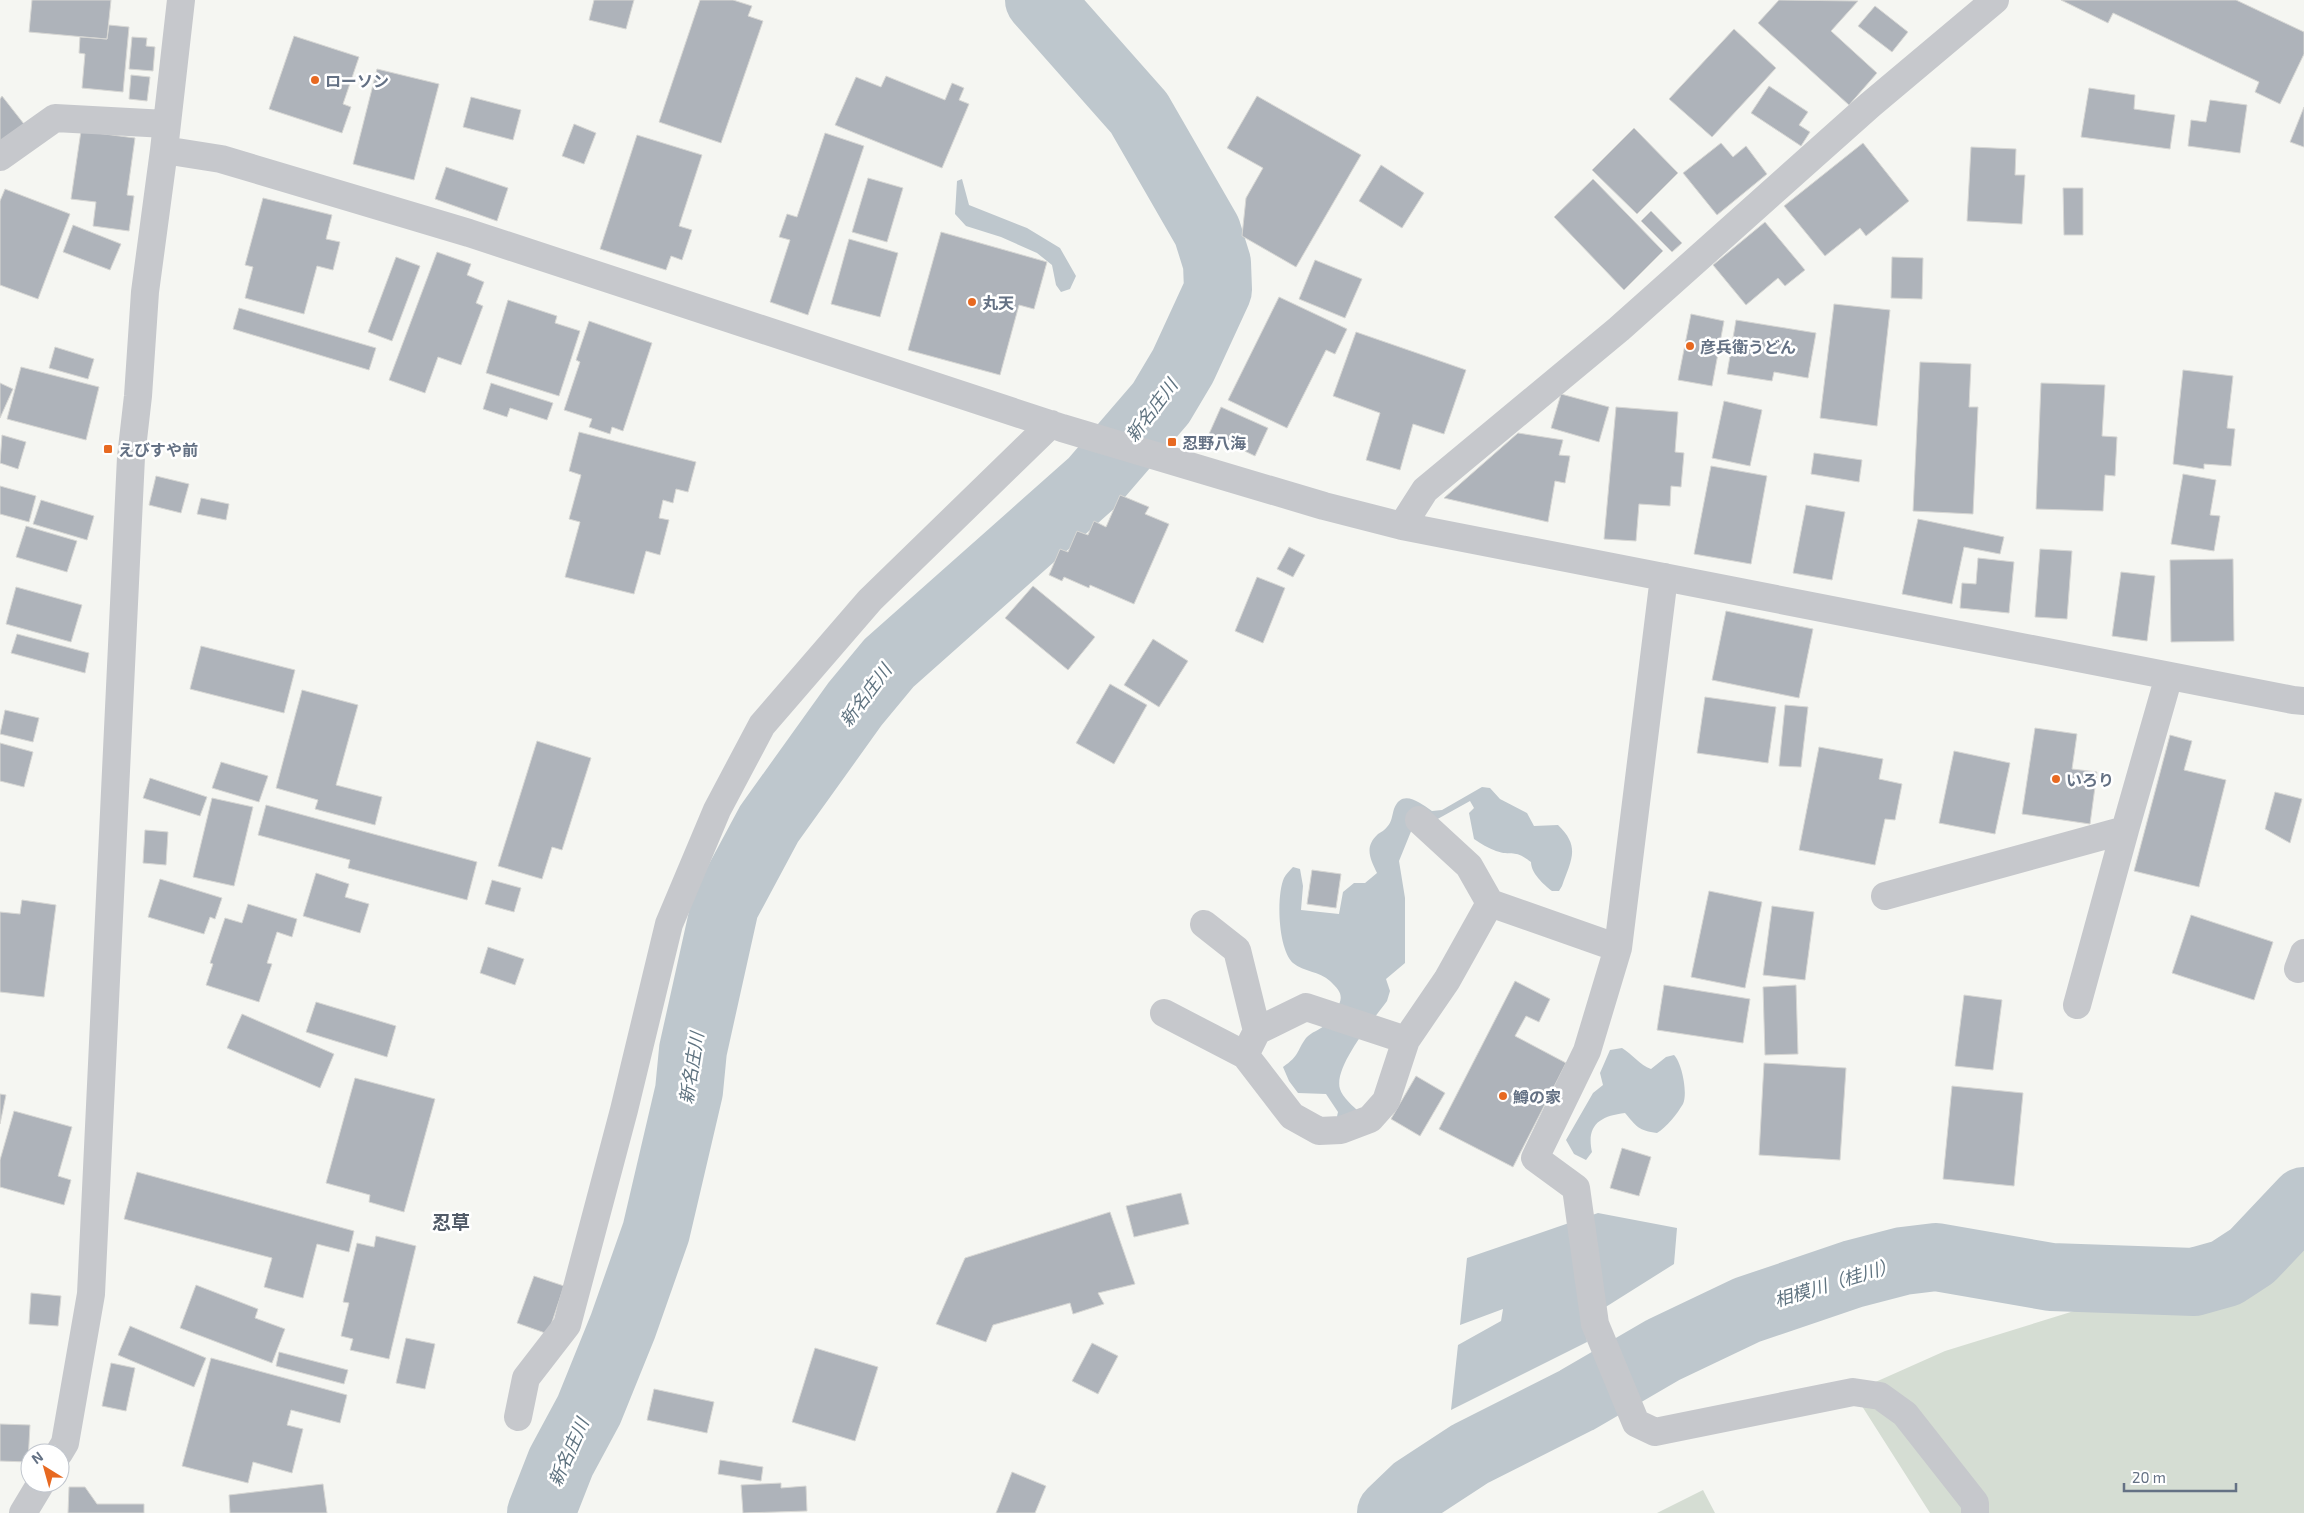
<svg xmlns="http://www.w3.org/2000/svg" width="2304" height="1513" font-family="'Exo 2','Noto Sans JP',sans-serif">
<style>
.green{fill:#d5ddd3}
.water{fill:#bec7cd}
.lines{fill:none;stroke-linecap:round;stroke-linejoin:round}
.river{stroke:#bec7cd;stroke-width:68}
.building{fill:#aeb3ba;stroke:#d7d7d4}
.minor{stroke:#c6c8cc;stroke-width:28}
.poi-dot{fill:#e76921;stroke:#fff;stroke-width:2}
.labels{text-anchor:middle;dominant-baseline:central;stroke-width:5;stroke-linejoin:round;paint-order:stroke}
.poi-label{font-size:16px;font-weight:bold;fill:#647184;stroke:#fff;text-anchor:start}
.water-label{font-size:18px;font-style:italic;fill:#5f7380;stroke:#fff}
.quarter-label{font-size:19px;font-weight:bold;fill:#525b68;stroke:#fff}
</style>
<rect width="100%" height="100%" fill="#f5f6f2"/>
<path class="green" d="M2304 1238V1513H1930L1853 1392 1945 1351 2252 1256Z
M1703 1490 1715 1513H1657Z"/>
<path class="water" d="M962 179 969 205 1027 228 1060 248 1076 276 1070 289 1061 292 1056 285 1052 265 1037 253 1001 237 966 226 955 214 957 181Z
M1482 787 1490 788 1500 799 1527 813 1534 826 1558 825C1581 847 1571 860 1562 886L1559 891H1552C1543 884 1531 873 1531 862 1513 848 1513 857 1496 851 1488 848 1481 844 1474 839L1469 813 1474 808 1470 801 1434 821 1412 829 1399 861 1405 898V963L1386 979 1390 991 1387 1001C1374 1019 1333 1067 1340 1089 1342 1097 1354 1107 1360 1113L1335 1125 1338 1112 1326 1094 1298 1093 1289 1081 1283 1067C1300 1055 1296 1052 1306 1038 1311 1032 1320 1030 1325 1025 1329 1022 1332 1017 1334 1013 1344 998 1343 993 1330 981 1319 971 1304 972 1293 963 1278 949 1276 896 1284 878 1286 874 1290 870 1293 867L1300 869 1303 886 1301 910 1339 914 1343 892 1354 883H1365L1377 873C1370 858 1364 847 1378 834 1381 832 1385 830 1387 827 1392 822 1392 815 1394 809 1402 788 1420 803 1432 811L1442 810Z
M1622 1048C1632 1054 1640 1065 1651 1069L1666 1057 1674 1055C1682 1063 1688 1093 1683 1104 1677 1114 1667 1127 1657 1133 1639 1131 1636 1126 1625 1113 1600 1116 1586 1125 1592 1152L1586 1160 1574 1154 1566 1140 1593 1093 1603 1085 1600 1073 1610 1050Z
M1598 1213 1677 1228 1674 1264 1585 1320 1587 1342 1451 1410 1458 1345 1501 1321 1503 1309 1460 1325 1467 1258Z"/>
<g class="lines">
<path class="river" d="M541 1513 561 1462 589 1410 623 1326 656 1232 689 1091 693 1050 725 906 769 824 855 704 889 663 1093 482 1161 403 1183 366 1218 290 1217 263 1207 231 1139 113 1039 0
M1391 1513 1415 1490 1470 1454 1577 1400 1663 1350 1747 1310 1853 1274 1903 1261 1936 1257 2051 1277 2194 1282 2226 1273 2252 1256 2304 1201"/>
</g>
<path class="building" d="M32 0H111L107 39 29 32Z
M594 0H634L626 29 589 20Z
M700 0H733L752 6 748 16 763 21 721 143 659 122Z
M1779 0 1858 1 1831 31 1877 73 1849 105 1758 23Z
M2061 0H2236L2304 32V54L2280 104 2255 92 2259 82 2113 13 2108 23Z
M1875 6 1908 32 1892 52 1858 26Z
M109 25 129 27 123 92 82 88 85 54 79 53 80 37 107 39Z
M1734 29 1776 68 1712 137 1669 99Z
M294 36 359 57 343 104 351 107 342 133 269 109Z
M132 37 147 38 146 46 155 47 153 71 129 69Z
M377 69 439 84 414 180 353 164Z
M131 75 150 77 147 101 129 99Z
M886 76 945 100 952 83 964 88 959 100 969 104 942 168 835 125 856 77 881 87Z
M1769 86 1808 112 1799 125 1810 132 1801 146 1751 113Z
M2089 88 2135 95 2134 109 2175 115 2170 149 2081 137Z
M2 96 24 124 0 142V99Z
M1257 96 1361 155 1296 267 1242 236 1246 198 1263 168 1227 148Z
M471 97 521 110 513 140 463 127Z
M2210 100 2247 105 2240 153 2188 146 2191 120 2206 122Z
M2304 107V147L2290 142Z
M574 124 596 133 584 164 562 156Z
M1634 128 1678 173 1637 214 1592 170Z
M81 131 135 138 127 195 134 196 129 231 93 226 96 202 71 199Z
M825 133 864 146 808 315 770 302 790 240 779 237 787 214 797 217Z
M637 135 702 155 679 226 692 230 682 260 671 256 666 270 600 249Z
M1721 143 1733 157 1746 146 1767 174 1717 215 1683 173Z
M1863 143 1909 201 1866 236 1860 228 1825 256 1784 206Z
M1971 147 2016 149 2015 175H2025L2022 224 1967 221Z
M1381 165 1424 193 1402 228 1359 201Z
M446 167 508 188 497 221 435 199Z
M868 178 903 188 887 242 852 232Z
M1593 179 1663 251 1624 290 1554 217Z
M2063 188H2083V235H2064Z
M5 189 70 214 38 299 0 285V201Z
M263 198 332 215 326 239 340 242 333 270 317 266 304 314 245 298 253 267 245 265Z
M1651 211 1682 243 1672 252 1641 221Z
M1765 222 1805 270 1785 286 1778 278 1746 305 1713 265Z
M73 225 121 244 110 270 63 252Z
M941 232 1047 262 1034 309 1019 305 1000 375 908 350Z
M849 239 898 253 880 317 831 304Z
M437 252 471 264 467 275 484 282 476 303 483 306 461 365 438 357 425 393 389 380Z
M396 257 420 266 392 341 368 332Z
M1892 257 1923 258 1922 299 1891 298Z
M1315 260 1362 279 1345 318 1299 299Z
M1279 297 1347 329 1335 354 1326 350 1287 428 1228 400Z
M508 300 557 316 555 323 580 331 559 396 486 373Z
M1834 304 1890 310 1877 426 1820 418Z
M239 308 376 348 369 370 233 329Z
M1691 314 1724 321 1712 386 1678 380Z
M1736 320 1816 333 1808 378 1774 372 1772 381 1727 374Z
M589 321 652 343 623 431 612 427 610 434 589 427 592 419 564 410 580 362 576 360Z
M1356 332 1466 370 1444 434 1413 424 1400 470 1366 460 1380 413 1333 396Z
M55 347 94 359 88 379 49 368Z
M1920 362 1971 364 1969 407H1978L1973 514 1913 511Z
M21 367 99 387 86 440 7 419Z
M2183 370 2233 376 2227 428 2235 429 2231 466 2204 464V469L2173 464Z
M0 383 13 389 0 418Z
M491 383 553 403 547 420 510 408 507 417 483 409Z
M2041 383 2105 385 2102 436 2117 437 2115 476 2105 475 2103 511 2036 509Z
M1561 394 1609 407 1599 442 1551 428Z
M1724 401 1762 410 1750 466 1712 458Z
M1221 407 1268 428 1255 456 1209 434Z
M1616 407 1678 412 1675 452 1684 453 1681 487 1671 486 1670 506 1639 504 1636 541 1604 539Z
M579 432 696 462 688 492 676 489 673 503 663 500 659 518 669 520 660 555 646 551 634 594 565 577 580 522 569 519 581 475 569 471Z
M1518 433 1563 440 1559 455 1570 456 1565 483 1555 481 1548 522 1444 498Z
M2 435 26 442 18 469 0 463Z
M1814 453 1862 460 1859 482 1811 474Z
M1711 466 1767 476 1751 564 1694 554Z
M2183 474 2216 480 2210 515 2220 516 2214 551 2171 544Z
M156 476 189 484 181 513 149 505Z
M0 486 36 496 29 522 0 514Z
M1120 495 1149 507 1145 514 1169 524 1134 604 1090 585 1089 588 1064 577 1062 581 1049 575 1060 549 1068 552 1077 531 1088 535 1094 521 1106 527Z
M201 498 229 504 226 520 197 514Z
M41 500 94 516 87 540 33 524Z
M1806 505 1845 512 1832 580 1793 573Z
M1918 519 2004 537 2000 554 1964 547 1952 604 1902 594Z
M26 526 77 541 67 572 16 557Z
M1289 547 1305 555 1293 577 1277 569Z
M2040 549 2072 551 2067 619 2035 617Z
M1978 558 2014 562 2009 613 1960 608 1962 583 1976 584Z
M2233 559 2234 641 2171 642 2170 560Z
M2121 572 2155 576 2147 641 2112 636Z
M1257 577 1285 588 1263 643 1235 631Z
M1033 586 1095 637 1068 670 1005 618Z
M16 587 82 605 71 642 6 624Z
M1726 611 1813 629 1799 698 1712 680Z
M17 634 89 653 85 673 11 653Z
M1153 639 1188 661 1159 707 1124 685Z
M201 646 295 670 284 713 190 689Z
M1110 684 1147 705 1114 764 1076 743Z
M302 690 358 705 336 785 382 797 375 825 315 809 318 800 276 788Z
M1705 697 1776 707 1768 763 1697 753Z
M1785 705 1808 707 1801 767 1779 766Z
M5 710 39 718 33 742 0 734Z
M2035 728 2077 734 2072 769 2097 772 2090 824 2022 814Z
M2170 735 2192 741 2184 770 2226 780 2199 887 2134 871Z
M537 741 591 758 562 850 552 847 542 879 498 866Z
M0 743 33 752 24 787 0 781Z
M1819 747 1883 759 1879 779 1902 784 1895 820 1885 819 1875 865 1799 850Z
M1954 751 2010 763 1995 834 1939 823Z
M221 762 268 776 259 802 212 788Z
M150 778 207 797 200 816 143 798Z
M2275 792 2302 799 2290 843 2265 829Z
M212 798 253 807 234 886 193 877Z
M266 805 477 862 467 900 348 868 350 860 258 835Z
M145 830 168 832 166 865 143 863Z
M1312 870 1341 874 1336 908 1307 904Z
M316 873 349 884 345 897 369 904 360 933 303 916Z
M160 879 222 898 215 919 210 917 204 934 148 917Z
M492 880 521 888 514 912 485 904Z
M1709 891 1762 902 1745 988 1691 977Z
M22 900 56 905 44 997 0 992V912L20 914Z
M248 904 297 919 292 937 277 932 267 963 272 964 259 1002 206 985 213 964 210 963 225 918 242 923Z
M1772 906 1814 912 1805 980 1763 975Z
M2191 915 2273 942 2254 1000 2172 973Z
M488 947 524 959 515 985 480 973Z
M1515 981 1550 999 1539 1022 1526 1016 1515 1036 1566 1063 1513 1167 1439 1129Z
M1664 985 1750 999 1743 1043 1657 1030Z
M1796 985 1798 1054 1765 1055 1763 987Z
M1964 995 2002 1000 1993 1070 1955 1066Z
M316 1002 396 1026 387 1057 306 1032Z
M242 1014 334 1054 320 1088 227 1048Z
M1764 1063 1846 1068 1840 1160 1759 1155Z
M1416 1076 1445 1093 1420 1136 1391 1119Z
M355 1078 435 1099 404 1212 369 1202 370 1195 326 1183Z
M1952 1086 2023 1093 2014 1186 1943 1179Z
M0 1094 6 1095 0 1124Z
M14 1111 72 1127 58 1176 71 1180 64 1205 0 1187V1160Z
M1622 1148 1651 1157 1639 1196 1610 1188Z
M137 1172 354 1231 349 1252 317 1244 303 1298 264 1287 272 1258 124 1219Z
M1181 1193 1189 1224 1134 1237 1126 1206Z
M1110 1212 1135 1284 1098 1293 1104 1304 1073 1314 1070 1303 993 1325 986 1342 936 1324 965 1258Z
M376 1236 416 1246 389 1359 350 1350 353 1339 341 1336 349 1303 343 1302 357 1243 374 1247Z
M534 1276 564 1286 548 1334 517 1323Z
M196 1285 258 1309 255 1318 285 1329 272 1363 180 1328Z
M31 1293 61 1296 58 1326 29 1324Z
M130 1326 206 1358 194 1387 118 1355Z
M406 1338 435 1344 425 1389 396 1383Z
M1092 1343 1118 1356 1098 1394 1072 1381Z
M815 1348 878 1367 855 1441 792 1422Z
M279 1352 348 1370 344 1384 276 1366Z
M211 1358 347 1395 340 1423 291 1410 287 1425 303 1429 292 1473 253 1462 248 1483 182 1466Z
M111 1363 135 1368 126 1411 102 1406Z
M654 1389 714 1402 707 1433 647 1420Z
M0 1424 30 1425 28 1462 0 1461Z
M720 1460 763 1467 761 1481 718 1474Z
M1012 1472 1046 1486 1035 1513H996Z
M781 1483V1488L806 1486 807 1511 743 1513 741 1485Z
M323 1484 327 1513H230L229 1495Z
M69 1487H85L97 1504H144V1513H68Z"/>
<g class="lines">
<path class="minor" d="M164 150 221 159 469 233 1062 428 1324 506 1402 526 2293 700 2304 701
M0 157 55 118 166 124
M1402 526 1425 490 1619 329 1870 105 1995 0
M1664 577 1618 948 1587 1051 1535 1158 1576 1188 1595 1324 1636 1423 1655 1432 1853 1392 1880 1396 1905 1414 1975 1503V1513
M1419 820 1469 866 1490 903
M1885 896 2125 830 2169 676
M1204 924 1237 950 1257 1031
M2298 969 2304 953
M2077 1005 2125 830
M1164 1013 1245 1055
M1406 1040 1306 1007 1257 1031 1245 1055 1292 1116 1319 1131 1341 1130 1370 1119 1386 1101 1406 1040 1447 980 1490 903 1618 948
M518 1417 526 1378 567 1325 624 1110 669 924 717 810 762 725 870 600 1051 424
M59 1453 65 1443 91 1294 131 457 138 396 145 292 164 150 181 0
M23 1513 41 1483"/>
</g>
<g class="poi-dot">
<circle cx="315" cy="80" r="5"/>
<circle cx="972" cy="302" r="5"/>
<circle cx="1690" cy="346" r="5"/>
<rect x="1167" y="437" width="10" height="10" rx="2.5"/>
<rect x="103" y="444" width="10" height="10" rx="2.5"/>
<circle cx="2056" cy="779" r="5"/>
<circle cx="1503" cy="1096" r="5"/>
</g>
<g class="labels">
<g class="poi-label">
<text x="325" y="80">ローソン</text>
<text x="982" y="302">丸天</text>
<text x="1700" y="346">彦兵衛うどん</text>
<text x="1182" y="442">忍野八海</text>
<text x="118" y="449">えびすや前</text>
<text x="2066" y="779">いろり</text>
<text x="1513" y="1096">鱒の家</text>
</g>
<g class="water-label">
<text transform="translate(1151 410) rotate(-53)">新名庄川</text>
<text transform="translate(865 695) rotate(-53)">新名庄川</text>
<text transform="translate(691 1068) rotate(-81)">新名庄川</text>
<text transform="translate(1835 1282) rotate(-17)">相模川（桂川）</text>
<text transform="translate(568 1452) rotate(-66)">新名庄川</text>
</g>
<g class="quarter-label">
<text x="451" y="1221">忍草</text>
</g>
</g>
<g transform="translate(45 1468) rotate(323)"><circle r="24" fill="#ffffff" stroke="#c1c6ce"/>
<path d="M0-4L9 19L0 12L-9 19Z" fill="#e76921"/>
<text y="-8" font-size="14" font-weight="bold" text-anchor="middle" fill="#647184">N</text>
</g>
<path d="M2124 1483v8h112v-8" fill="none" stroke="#647184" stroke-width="2.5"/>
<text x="2132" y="1483" font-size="15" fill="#647184" stroke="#ffffff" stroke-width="4" paint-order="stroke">20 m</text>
</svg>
